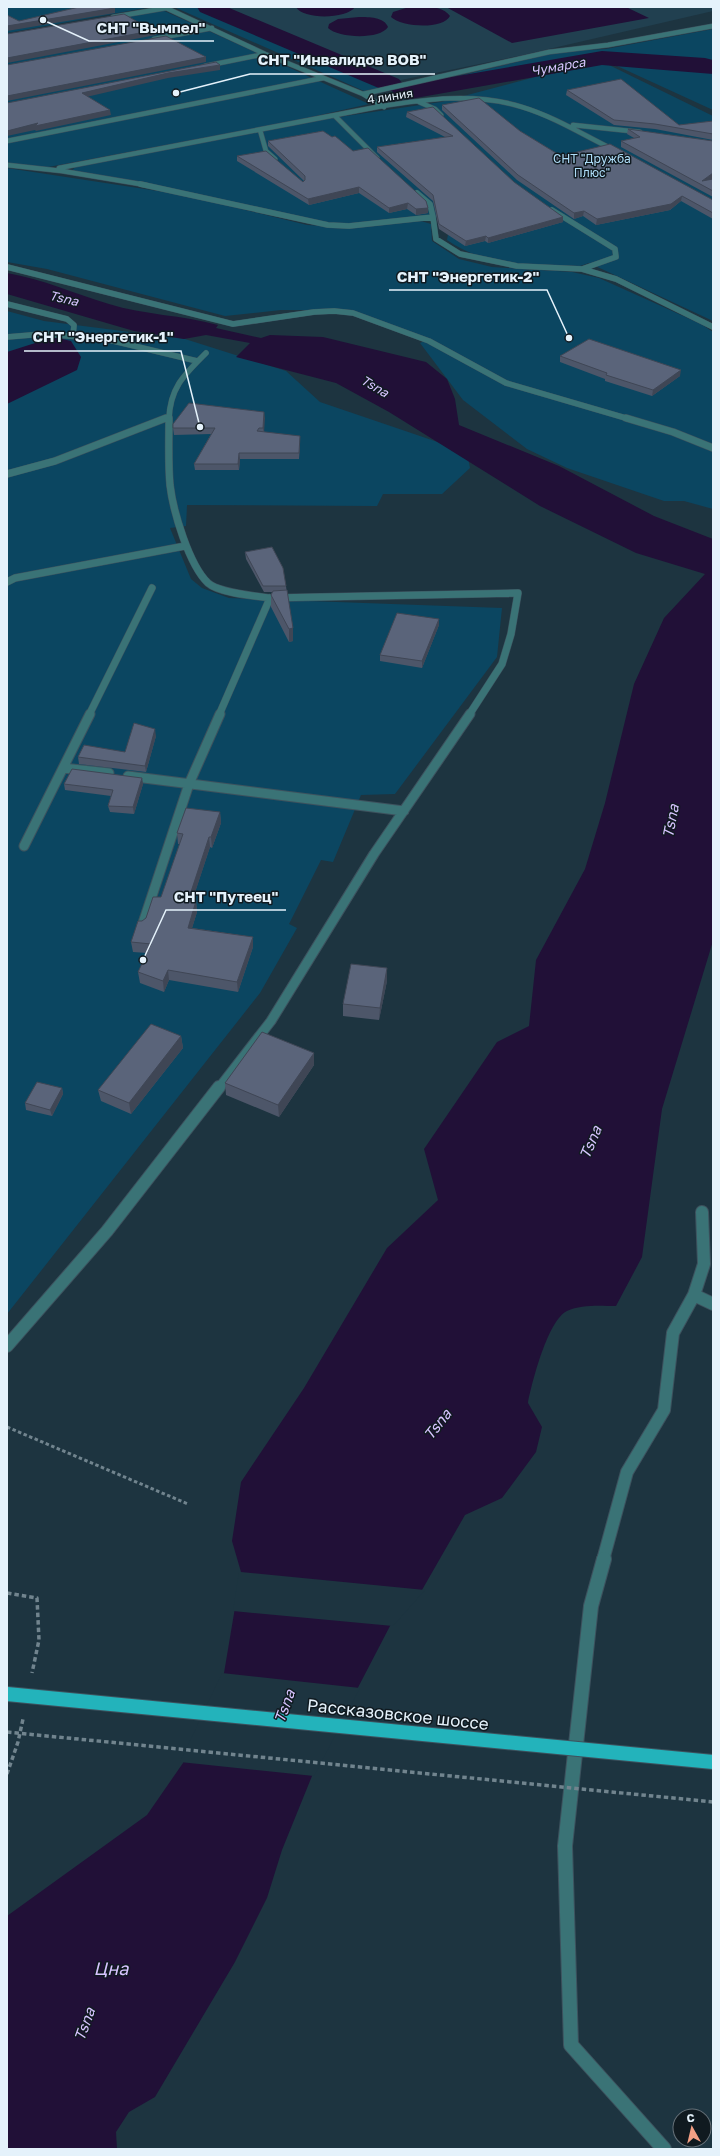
<svg xmlns="http://www.w3.org/2000/svg" width="720" height="2156" font-family="'Golos Text',sans-serif">
<style>
.built{fill:#214050}
.green{fill:#0b4661}
.water{fill:#211037}
.pier{fill:#1d3440}
.lines{fill:none;stroke-linecap:round;stroke-linejoin:round}
.river{fill:#211037;fill-rule:evenodd}
.minor-far5-casing{stroke:#3d525e;stroke-width:5.5}
.minor-far4-casing{stroke:#3d525e;stroke-width:6}
.minor-far3-casing{stroke:#3d525e;stroke-width:8}
.minor-far2-casing{stroke:#3d525e;stroke-width:11}
.minor-far1-casing{stroke:#3d525e;stroke-width:14}
.minor-casing{stroke:#3d525e;stroke-width:16}
.path-far1{stroke:#71848e;stroke-width:3;stroke-dasharray:3.5 2.5;stroke-linecap:butt}
.path{stroke:#71848e;stroke-width:3.5;stroke-dasharray:4.5 3;stroke-linecap:butt}
.minor-far5{stroke:#3a7376;stroke-width:4.5}
.minor-far4{stroke:#3a7376;stroke-width:5.5}
.minor-far3{stroke:#3a7376;stroke-width:7}
.minor-far2{stroke:#3a7376;stroke-width:9}
.minor-far1{stroke:#3a7376;stroke-width:12}
.minor{stroke:#3a7376;stroke-width:14}
.major-bridge-casing{stroke:#3d525e;stroke-width:16;stroke-linecap:butt}
.path-bridge{stroke:#71848e;stroke-width:3.5;stroke-dasharray:4.5 3;stroke-linecap:butt}
.major-bridge{stroke:#23b3bb;stroke-width:14}
.wall{fill:#4d5669}
.shaded-wall{fill:#3f4655}
.building{fill:#5a647a;stroke:#3f4655}
.labels{text-anchor:middle;dominant-baseline:central;stroke-width:3;stroke-linejoin:round;paint-order:stroke}
.far-street-label{font-size:12px;fill:#e5f2fb;stroke:#101a20}
.far-park-label{font-size:12px;fill:#aeddf8;stroke:#101a20}
.far-water-label{font-size:13px;font-style:italic;fill:#d7c4ff;stroke:#101a20}
.water-label{font-size:15px;font-style:italic;fill:#d7c4ff;stroke:#101a20}
.near-street-label{font-size:17px;fill:#e5f2fb;stroke:#101a20}
.near-water-label{font-size:18px;font-style:italic;fill:#d7c4ff;stroke:#101a20}
.leader{fill:none;stroke:#e5f2fb;stroke-width:1.5}
.callout-dot{fill:#e5f2fb;stroke:#101a20;stroke-width:1.5}
.callout-label{font-size:15px;text-anchor:middle;font-weight:bold;fill:#e5f2fb;stroke:#101a20;stroke-width:3;stroke-linejoin:round;paint-order:stroke}
</style>
<rect width="100%" height="100%" fill="#1d3440"/>
<path class="built" d="M222 7H713V11L523 55 396 81Z"/>
<path class="green" d="M7 7H151L7 33Z
M174 7H217L398 84 364 91Z
M162 10 198 26 200 28 197 30 202 32 209 31 369 104 289 122 43 168 7 164V36Z
M713 29V110L604 60 404 100 391 92 563 51 606 49Z
M605 63 713 116V321L589 263 580 266C533 265 487 268 447 240L449 229 436 217 426 216 353 223H326L74 172 72 170 77 166 332 118 441 102 539 76Z
M7 168 184 195 307 225 339 227 421 221 431 224 432 241 459 259 492 267 572 272 599 278 701 324 713 332V509L684 501H664L567 468 527 449 463 400 420 343 427 340 350 310H281L225 316 47 269 7 262Z
M7 311 44 321 185 339 286 371 320 402 467 452 470 468 442 494H383L377 506 187 505 186 526 170 528 191 579 202 588 229 598 502 608 497 657 395 794 361 795 333 862 321 860 289 924 297 928 260 993 7 1314Z"/>
<path class="water" d="M296 7H355C347 19 303 20 296 7Z
M409 7C421 6 443 5 450 16 443 30 401 27 391 17L393 12Z
M446 7H626L649 18 512 43Z
M359 17C369 17 384 17 388 27 380 40 338 38 328 28L329 24 338 19Z
M7 273C43 279 75 294 109 304 144 315 182 315 218 325L216 328 261 338 270 335 323 337 426 362 447 379 455 399 459 425 559 466 654 516 713 539V941L662 1109 642 1257 616 1306C601 1306 582 1304 567 1311 548 1320 532 1382 528 1403L542 1427 536 1452 502 1498 465 1515 422 1590 390 1626 312 1776 282 1850 267 1898 235 1962 155 2097 129 2112 116 2132 117 2149H7V1916L147 1815 183 1763 224 1673 241 1572 232 1541 241 1482 304 1388 387 1248 438 1200 424 1149 497 1042 529 1026 536 960 585 869 605 803 634 684 664 618 705 574 636 553 540 506 389 412 336 383 236 357 250 343 206 335 184 339 134 331 7 294Z
M54 337 71 341 81 357 77 370 7 404V352Z"/>
<path class="pier" d="M239 1572H241L425 1590 393 1626 233 1611Z
M222 1673 360 1688 314 1776 180 1762Z"/>
<g class="lines">
<path class="river" d="M197 7H227L399 79 402 83 411 84 602 51 705 58 713 60V74L602 65 410 99 395 95 392 91 381 89 200 12Z"/>
<g class="minor-far5-casing">
<path id="minor-far5" d="M164 7 265 54 363 94 384 107
M113 17 166 8
M154 39 212 28
M205 66 265 54
M363 94 549 52 608 45 713 26
M419 102 435 109 441 115
M335 116 377 158
M573 125 640 132
M260 130 266 151 275 159
M7 141 323 78
M7 165 62 171 146 185
M59 168 377 107C425 99 475 92 522 107 555 117 585 136 616 151"/>
</g>
<g class="minor-far4-casing">
<path id="minor-far4" d="M140 184 328 225 349 226 433 217 436 239 460 254 517 266 582 269 616 257 615 249 552 210
M417 193 430 204 433 217
M7 267 233 324 314 312 334 311 353 313 429 341 506 383 629 419
M582 269 616 279 713 327
M7 304 67 319 74 325 73 336
M7 337 43 334 105 339 197 361
M163 419 169 417
M169 419C170 387 185 374 206 353"/>
</g>
<g class="minor-far3-casing">
<path id="minor-far3" d="M169 418C169 440 168 463 170 485 173 511 189 565 208 583 219 593 255 596 270 598L518 593 511 634 502 664 469 715
M626 418 673 432 713 448
M7 474 55 461 166 418
M7 582 15 578 185 546
M89 715 152 588
M219 715 270 598"/>
</g>
<g class="minor-far2-casing">
<path id="minor-far2" d="M63 768 109 773
M128 776 404 811
M24 846 90 714
M142 926 189 784 220 714
M219 1088 271 1021 374 854 470 714"/>
</g>
<g class="minor-far1-casing">
<path id="minor-far1" d="M694 1295 713 1304
M7 1346 107 1231 219 1087
M603 1560 627 1472 664 1410 673 1333 694 1295 704 1264 702 1212"/>
</g>
<g class="minor-casing">
<path id="minor" d="M604 1559 591 1606 565 1846 571 2045 664 2149"/>
</g>
<path class="path-far1" d="M7 1427 188 1504"/>
<path class="path" d="M7 1593 37 1598 39 1640 32 1673
M7 1774 18 1742 23 1719"/>
<use href="#minor-far5" class="minor-far5"/>
<use href="#minor-far4" class="minor-far4"/>
<use href="#minor-far3" class="minor-far3"/>
<use href="#minor-far2" class="minor-far2"/>
<use href="#minor-far1" class="minor-far1"/>
<use href="#minor" class="minor"/>
<g class="major-bridge-casing">
<path id="major-bridge" d="M7 1694 713 1762"/>
</g>
<path class="path-bridge" d="M7 1732 713 1802"/>
<use href="#major-bridge" class="major-bridge"/>
</g>
<path class="wall" d="M567 90 679 125 713 121V140L655 129 614 125 566 95Z
M442 105 520 131 561 156 713 200V219L681 201 670 210 596 225 583 216 574 219 517 180 442 110Z
M433 107 514 182 563 222 488 243 485 241 465 246 439 229 433 201 377 152V147L445 137 406 117 407 112Z
M628 129 713 141V178L711 179H713V197L621 147V141L634 138 627 134Z
M323 131 428 213 416 215 407 209 389 213 359 193 309 205 237 161V156L303 182 304 181 268 146V141Z
M560 356 680 376 652 396 605 381V379L560 362Z
M264 412V432L300 442 299 459H240L239 470H195L194 464 211 434 174 435 173 428Z
M245 552 286 586 293 641 289 642 271 607V595L272 592H264L246 559Z
M439 619V625L422 668 380 661V655Z
M156 736 146 772 79 764 78 757 125 752Z
M142 778 143 784 134 814 110 812 108 806 111 796 65 790 64 784Z
M220 812 221 823 212 848 210 847 192 901H196L197 912 192 928 253 937V947L238 992 169 980 164 992 140 983 138 972 147 953 133 952 131 942 146 918 161 897 180 844H178L177 833Z
M387 968V981L379 1020 343 1016V1004Z
M181 1036 183 1048 131 1114 101 1101 98 1090Z
M314 1053V1065L279 1117 226 1095 225 1083Z
M62 1088 63 1094 52 1116 26 1110 25 1103Z"/>
<path class="shaded-wall" d="M115 8V13L7 31V26Z
M156 30V35L7 63V58Z
M206 57V62L7 101V96Z
M220 65V70L168 78 82 98V93L168 73Z
M110 110 111 115 36 131 35 130 7 136V131L38 123Z
M713 173V178L703 185 702 181Z
M359 187V193L309 205 308 199Z
M682 196 681 201 670 210 596 225 597 219Z
M408 203 407 209 389 213V208Z
M428 208V213L416 215V209Z
M584 211 583 216 574 219V213Z
M563 217V222L488 243V238Z
M486 236 485 241 465 246 466 241Z
M681 370 680 376 652 396 653 390Z
M264 412 265 418 264 434 263 428Z
M300 436V442L299 459V453Z
M239 453 240 459 239 470 238 464Z
M439 619V625L422 668V661Z
M293 628V641L289 642V629Z
M155 729 156 736 146 772 145 766Z
M142 778 143 784 134 814 133 807Z
M220 812 221 823 212 848 211 837Z
M209 837 210 847 189 911 188 901Z
M196 901 197 912 189 938 188 928Z
M253 937V947L238 992 237 982Z
M387 968V981L379 1020 380 1008Z
M168 970 169 980 164 992 163 981Z
M181 1036 183 1048 131 1114 129 1103Z
M314 1053V1065L279 1117 278 1105Z
M62 1088 63 1094 52 1116 50 1110Z"/>
<path class="building" d="M79 7H112L115 8 7 26V15L19 21Z
M124 14 143 25 156 30 7 58V34Z
M166 36 206 57 7 96V65Z
M216 62 220 65 168 73 82 93 110 110 35 126 38 123 7 131V103Z
M621 79 679 125 713 121V134L655 124 614 120 567 90Z
M479 98 520 131 561 156 610 144 713 200V213L682 196 671 204 597 219 584 211 574 213 518 175 442 105Z
M433 107 514 182 563 217 488 238 486 236 466 241 439 224 433 195 377 147 453 136 407 112Z
M628 129 713 141V173L702 181 713 179V191L621 141 640 137Z
M323 131 332 137 335 136 353 151 368 148 426 201 428 208 416 209 408 203 389 208 359 187 308 199 237 156 266 151 303 182 305 180V176L268 141Z
M589 339 681 370 653 390 606 375 607 373 560 356Z
M189 403 264 412 263 428H259L257 431 300 436 299 453H239L238 464H194L215 428H173V424Z
M272 547 283 568 286 586H263L245 552Z
M287 590 293 628 289 629 271 595 273 591Z
M397 613 439 619 422 661 380 655Z
M134 723 155 729 145 766 78 757 84 745 125 752Z
M72 769 142 778 133 807 108 806 113 790 64 784Z
M186 808 220 812 211 837H209L188 901H196L188 928 253 937 237 982 168 970 163 981 138 972 151 944 131 942 138 921H142L146 918 153 897H161L183 834 177 833Z
M351 964 387 968 380 1008 343 1004Z
M151 1024 181 1036 129 1103 98 1090Z
M262 1032 314 1053 278 1105 225 1083Z
M37 1082 62 1088 50 1110 25 1103Z"/>
<g class="labels">
<g class="far-street-label">
<text transform="translate(390 96) rotate(-9)">4 линия</text>
</g>
<g class="far-park-label">
<text x="592" y="158">СНТ "Дружба<tspan x="592" dy="14">Плюс"</tspan></text>
</g>
<g class="far-water-label">
<text transform="translate(558 66) rotate(-10)">Чумарса</text>
<text transform="translate(64 298) rotate(13)">Tsna</text>
<text transform="translate(375 386) rotate(31)">Tsna</text>
</g>
<g class="water-label">
<text transform="translate(670 821) rotate(-79)">Tsna</text>
<text transform="translate(590 1142) rotate(-67)">Tsna</text>
<text transform="translate(437 1424) rotate(-52)">Tsna</text>
<text transform="translate(284 1706) rotate(-70)">Tsna</text>
<text transform="translate(84 2024) rotate(-70)">Tsna</text>
</g>
<g class="near-street-label">
<text transform="translate(398 1714) rotate(6)">Рассказовское шоссе</text>
</g>
<g class="near-water-label">
<text x="111" y="1968">Цна</text>
</g>
</g>
<path class="leader" d="M43 20L89 41H214M176 93L250 74H435M569 338L547 290H389M200 427L181 351H24M143 960L166 910H286"/>
<g class="callout-dot">
<circle cx="43" cy="20" r="4"/>
<circle cx="176" cy="93" r="4"/>
<circle cx="569" cy="338" r="4"/>
<circle cx="200" cy="427" r="4"/>
<circle cx="143" cy="960" r="4"/>
</g>
<g class="callout-label">
<text x="151" y="33">СНТ "Вымпел"</text>
<text x="342" y="65">СНТ "Инвалидов ВОВ"</text>
<text x="468" y="282">СНТ "Энергетик-2"</text>
<text x="103" y="342">СНТ "Энергетик-1"</text>
<text x="226" y="902">СНТ "Путеец"</text>
</g>
<rect width="720" height="2156" fill="none" stroke="#e5f2fb" stroke-width="16"/>
<g transform="translate(692 2128) rotate(352)"><circle r="19" fill="#101a20" stroke="#657078"/>
<path d="M0-3L7 15L0 10L-7 15Z" fill="#f39f84"/>
<text y="-6" font-size="11" font-weight="bold" text-anchor="middle" fill="#e5f2fb">С</text>
</g>
</svg>
